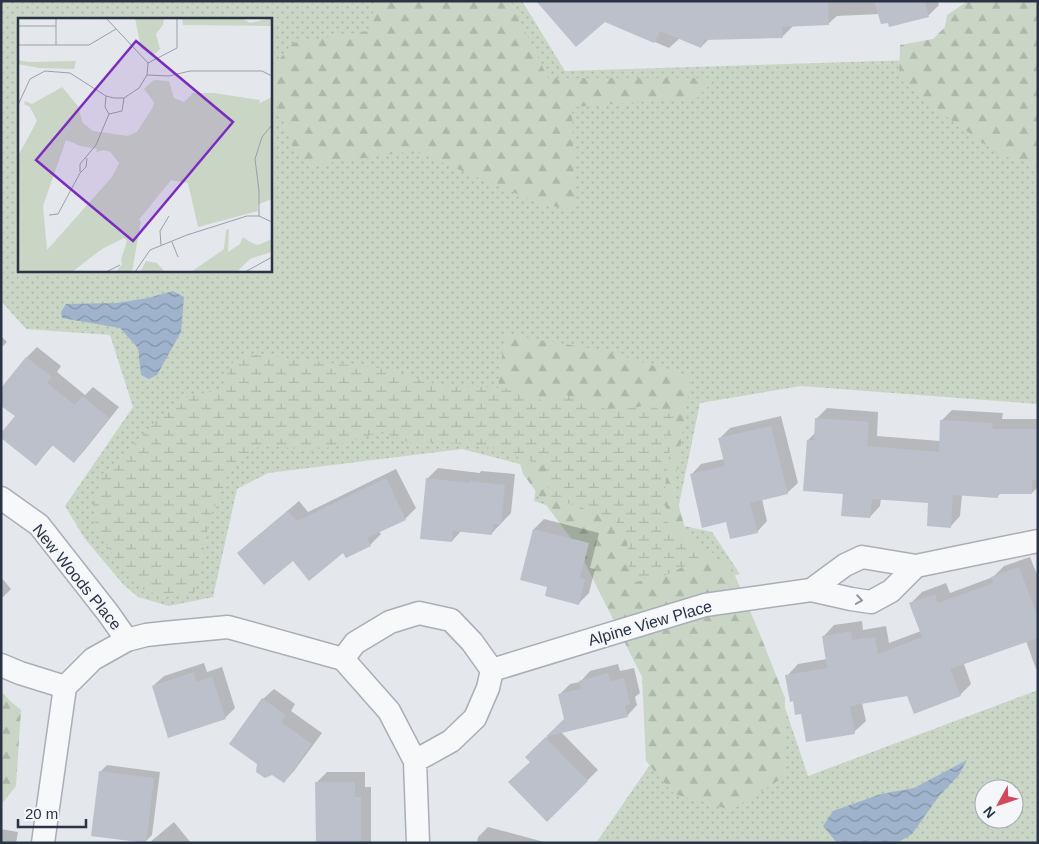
<svg xmlns="http://www.w3.org/2000/svg" width="1039" height="844" font-family="Helvetica,sans-serif">
<style>
.grass{fill:url(#grass-dots);fill-rule:evenodd}
.forest{fill:url(#forest-firs)}
.wetland{fill:url(#wetland-marsh)}
.water{fill:url(#water-waves)}
.shadow{fill:#0003}
.building{fill:#bbc0ca}
.lines{fill:none;stroke-linecap:round;stroke-linejoin:round}
.minor-casing{stroke:#a9aeb7;stroke-width:25}
.minor{stroke:#f7f8fa;stroke-width:22}
.oneway{stroke:#9196a0}
.labels{text-anchor:middle;dominant-baseline:central;stroke-width:4;stroke-linejoin:round;paint-order:stroke}
.street-label{font-size:16px;fill:#2b3445;stroke:#f4f6f9}
.inset-road{fill:none;stroke:#9a9fa9;stroke-width:1}
.view{fill:#7b2cbf;fill-opacity:0.15;stroke:#7b2cbf;stroke-width:2.5}
.inset-edge{fill:none;stroke:#2b3445;stroke-width:2.5}
</style>
<defs>
<pattern id="grass-dots" width="8" height="8" patternUnits="userSpaceOnUse" patternTransform="scale(1.25)"><rect width="8" height="8" fill="#c9d6c5"/><path d="M2 2h.1M6 6h.1" fill="none" stroke="#adb8ab" stroke-width="1.8" stroke-linecap="round"/></pattern>
<pattern id="forest-firs" width="22" height="20" patternUnits="userSpaceOnUse" patternTransform="scale(1.25)"><rect width="22" height="20" fill="#c9d6c5"/><path d="M5 1l3.5 6h-7zM16 11l3.5 6h-7z" fill="#adb8ab"/></pattern>
<pattern id="wetland-marsh" width="20" height="14" patternUnits="userSpaceOnUse" patternTransform="scale(1.25)"><rect width="20" height="14" fill="#c9d6c5"/><path d="M1 5h8M5 5V1M11 12h8M15 12V8" fill="none" stroke="#adb8ab"/></pattern>
<pattern id="water-waves" width="16" height="10" patternUnits="userSpaceOnUse" patternTransform="scale(1.25)"><rect width="16" height="10" fill="#9fb4cc"/><path d="M0 5q4-4 8 0t8 0" fill="none" stroke="#8293a7"/></pattern>
</defs>
<rect width="100%" height="100%" fill="#e4e7ec"/>
<path class="grass" d="M1 1H522L565 71 914 60 1038 81V404L801 386 700 403 675 524 712 532 740 574 618 607V529L534 501 539 469 462 449 268 473 237 489 213 597 169 606 138 597 123 584 85 539 65 506 133 407 110 335 26 329 1 301ZM19 19H270V270H19Z
M767 654 808 776 1038 690V843H596L654 759ZM984 789H1014V819H984Z"/>
<path class="forest" d="M376 1H510L548 78H716L697 98 572 107 575 210 542 204 414 151 313 165 295 154 270 84V72L292 43 368 31Z
M968 1H1038V167L1024 161 1000 155 919 97 899 78 900 45 933 39 945 27 947 15Z
M505 334 606 351 691 377 674 489 687 535 731 566 759 632 785 698 784 777 731 810 674 794 646 761 642 677 576 545 523 474 498 387Z
M1 693 4 694 10 701 21 710 16 786 1 805Z"/>
<path class="wetland" d="M250 354 386 369 444 387H481L523 390 548 404 564 394 612 411 649 405 674 416 664 496 669 529 702 558 666 575 636 582 629 572 627 536 613 518 549 497 546 467 498 449 438 441 415 445 382 432 323 449 303 450 274 446 253 448 230 471 209 520 199 580 195 592 166 597 144 590 119 564 96 529 93 504 101 478 158 419 187 397 220 389 233 362Z"/>
<path class="water" d="M173 291 184 297 181 332 157 375 149 379 141 375 138 348 120 328 62 318 61 312 66 304 117 303 148 298Z
M967 760 959 775 939 796 912 834 897 843H837L823 826 833 811 881 794 914 788Z"/>
<path class="shadow" d="M542 1H938L939 5 929 15 890 25 889 21 879 14 837 16 828 24 793 26 782 37 709 39 701 47 680 38 669 48 605 21Z
M1 336 7 342 1 348Z
M37 347 61 366 57 372 85 395 93 387 119 407 84 451 74 461 53 445 36 464 16 416 1 390 27 357Z
M827 408 878 412 877 436 940 441 942 420 952 410 1003 413 1002 419H1038V487L1032 493 1002 492 998 496 962 494 960 516 950 527 929 501 881 498 880 506 870 517 844 493 808 440 815 433 816 419Z
M781 416 798 483 787 493 762 499 767 521 757 532 726 521 691 475 701 464 724 459 719 439 730 428Z
M438 468 480 473 481 471 515 474 511 513 492 533 462 530 452 541 427 479Z
M396 469 416 508 405 519 379 531 381 534 370 545 346 556 344 551 293 560 238 553 249 543 299 501 308 512Z
M544 519 599 533 590 568 595 569 589 593 579 603 548 586 534 529Z
M1030 557 1038 577V669H1036L1026 641 964 664 971 684 960 695H908L862 703 866 721 854 732 802 713 787 676 798 664 827 659 823 637 834 625 862 621 863 630 886 626 889 643 921 631 911 603 922 592 946 583 950 593 993 577 1004 566Z
M1 577 11 589 1 599Z
M204 663 207 672 222 667 235 708 225 718 153 686 164 676Z
M618 664 620 671 634 668 640 693 635 697 637 705 627 716 561 732 598 770 547 820 531 762 527 757 565 719 559 695 570 684 580 682 590 671Z
M274 689 295 704 291 711 322 733 294 771 284 782 231 744 263 699Z
M107 765 160 772 152 835 145 842 100 772Z
M327 772H365V787H371V843H317L316 783Z
M174 822 191 843H149Z
M488 827 548 843H477L478 837Z
M1 829 18 832 16 843H1Z"/>
<path class="building" d="M536 1H828L829 25 782 27 783 38 704 40 701 48 660 31 654 43 605 22 576 47Z
M874 1H925L929 17 889 27 888 23 881 24Z
M26 357 52 377 47 383 75 405 82 396 109 418 74 463 52 445 36 466 1 438V433L15 416 1 406V388Z
M815 418 869 422 867 446 939 452 940 420 993 423 992 429H1038V480H1032V494H998V498L953 495 951 528 927 526 928 503 872 499 870 518 841 516 843 494 803 491 807 440H814Z
M771 426 788 494 750 503 758 533 730 539 726 522 702 528 690 474 725 466 718 438Z
M386 478 406 520 367 538 371 546 346 558 343 553 309 581 293 561 264 585 237 553 288 511 297 521Z
M426 478 469 483 470 481 505 485 501 524H493L492 535 453 531 452 542 420 539Z
M533 529 589 543 580 578 585 579 579 605 545 596 547 587 520 580Z
M1019 567 1038 618V638L950 669 961 696 914 714 907 696 850 706 855 734 806 742 801 714 795 715 793 701 790 702 785 675 827 668 822 636 851 631 852 640 875 637 878 654 922 637 909 603 935 594 938 603 993 583 991 577Z
M194 672 196 682 212 677 226 719 168 738 152 686Z
M608 673 610 681 624 678 630 704 625 706 628 717 545 737 588 781 547 822 508 782 530 762 525 757 564 719 558 694 581 689 579 681Z
M262 698 286 715 281 722 312 744 284 783 272 775 265 778 256 772 257 764 229 744Z
M99 771 154 778 146 843 91 836Z
M315 782H355V797H361V842H316Z"/>
<g class="lines">
<g class="minor-casing">
<path id="minor" d="M1 498 39 525 108 613 127 640
M811 590 845 565 862 557 916 566 1038 541
M343 659 355 643 390 622 419 613 451 620 472 642 492 670 488 688 475 718 451 741 415 761
M1 665 20 673 65 687
M492 670 705 605 811 590 851 599 871 602 891 591 916 566
M43 843 65 687 93 659 127 640 146 635 164 633 228 627 343 659 389 711 415 761 418 843"/>
</g>
<use href="#minor" class="minor"/>
</g>
<defs><path id="oneway-chevron" d="M-2-3.5L2.5 0L-2 3.5" fill="none" stroke-width="1.6" stroke-linecap="round" stroke-linejoin="round" transform="scale(1.25)"/></defs>
<use class="oneway" href="#oneway-chevron" transform="translate(859 600) rotate(8)"/>
<g class="labels">
<g class="street-label">
<text transform="translate(77 577) rotate(51)">New Woods Place</text>
<text transform="translate(650 623) rotate(-16)">Alpine View Place</text>
</g>
</g>
<g transform="translate(18 18)">
<rect width="254" height="254" fill="#e4e7ec"/>
<path d="M136 62 151 63 156 80 166 84 175 75H196L242 82 234 122 240 193 180 209 170 165 153 162 120 203 54 254H0V138L19 103 12 89 6 86 7 83 14 86 44 69 60 88 65 106 66 129 48 122 25 188 29 232 94 159 101 145 90 131 78 134 86 117 95 124 119 114 135 89 136 84 126 71ZM211 211 210 234 222 226 225 219 238 228 254 221V232L232 241 218 254H173L206 231 208 212Z" fill="#c9d6c5"/>
<path d="M117 0H146L145 7 138 16 142 31 135 38 123 30ZM164 0H224L232 5 254 0V8L165 7ZM0 42 10 44 58 43 56 51 21 50 0 46ZM254 79V181L210 198 217 189 209 170 173 172 172 164 153 160 137 179 148 160 136 150 139 147 158 137 169 123 181 127 182 133 176 143 192 161 203 145 202 133 210 119 238 87ZM59 105H65L75 113 110 118 128 130 105 147 94 134 59 127 50 119 52 110ZM115 200 123 203 114 254H98L104 246 103 241 109 223 106 220 74 236 53 254H38L91 209ZM227 222 240 227 254 223V234L231 241 219 254H200ZM128 243 139 245 147 254H122Z" fill="#c9d6c5"/>
<path d="M134 64H145L150 70V99L102 141 90 130 83 131 87 121 96 125 105 119 109 122 129 106 139 90 128 69ZM34 82 53 91 54 96 40 109 23 101 19 91Z" fill="#c9d6c5"/>
<path d="M254 159V178L245 179 243 160Z" fill="#c9d6c5"/>
<path class="inset-road" d="M38 0V27M0 8H38M0 27H71L98 11M130 45 159 30V0M129 57 151 58 172 53H244L254 58M88 78 87 89 91 96 104 93 106 80M0 87 12 61 27 53 52 55 88 78 96 80H106L121 70 129 57 130 45 88 0M62 154V146L78 127 91 96M31 197 40 196 62 155 68 149 69 140M241 198V173L237 141 244 119 253 108M154 224 160 239M143 227 142 213 151 198M88 254 102 247M117 254 132 232 169 217 229 198H241L254 204M227 254 254 239"/>
<path class="view" d="M118 23 215 104 115 223 18 142Z"/>
<rect width="254" height="254" class="inset-edge"/>
</g>
<rect width="1039" height="844" fill="none" stroke="#2b3445" stroke-width="5"/>
<g transform="translate(999 804) rotate(230)"><circle r="24" fill="#f4f6f9" stroke="#a4a8b1"/>
<path d="M0-4L9 19L0 12L-9 19Z" fill="#d1495b"/>
<text y="-8" font-size="14" font-weight="bold" text-anchor="middle" fill="#2b3445">N</text>
</g>
<path d="M18 819v8h68v-8" fill="none" stroke="#2b3445" stroke-width="2.5"/>
<text x="25" y="819" font-size="15" fill="#2b3445" stroke="#f4f6f9" stroke-width="4" paint-order="stroke">20 m</text>
</svg>
